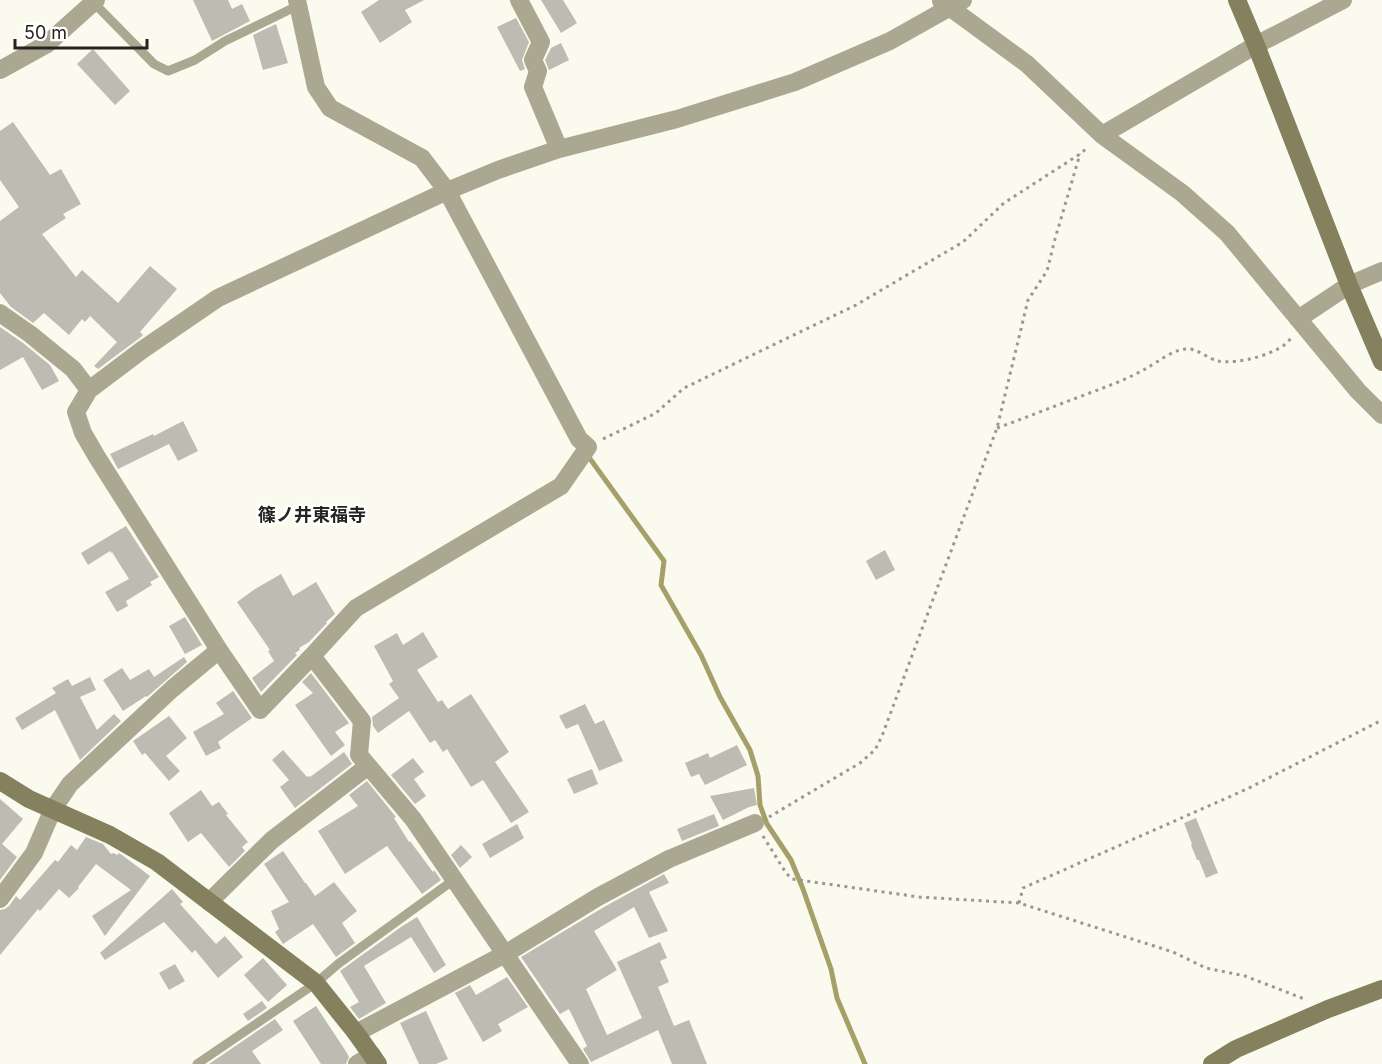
<svg xmlns="http://www.w3.org/2000/svg" width="1382" height="1064" font-family="Inter,'Noto Sans JP',sans-serif">
<style>
.lines{fill:none;stroke-linecap:round;stroke-linejoin:round}
.stream{stroke:#a5a06a;stroke-width:5}
.building{fill:#bdbcb2}
.path{stroke:#999891;stroke-width:3;stroke-dasharray:3 4.5;stroke-linecap:butt}
.lane{stroke:#aaa891;stroke-width:9}
.street{stroke:#aaa891;stroke-width:18}
.secondary{stroke:#85815f;stroke-width:18}
.labels{text-anchor:middle;dominant-baseline:central;stroke-width:5;stroke-linejoin:round;paint-order:stroke}
.quarter-label{font-size:18px;font-weight:bold;fill:#252421;stroke:#fff}
</style>
<rect width="100%" height="100%" fill="#fbfaef"/>
<g class="lines">
<path class="stream" d="M588 456 664 561 661 585 701 655 720 697 750 750 758 776 760 805 767 824 791 860 803 889 831 969 837 998 865 1064"/>
</g>
<path class="building" d="M193 0H228L232 9 242 4 250 21 212 41Z
M379 0H424L405 10 412 22 380 43 361 12Z
M541 0H563L577 23 561 33Z
M516 18 529 42 522 60 525 69 520 71 497 27Z
M276 24 288 63 263 70 253 35Z
M561 43 569 60 549 70 545 60 551 48Z
M93 49 130 91 115 105 77 64Z
M13 122 50 175 61 169 81 204 63 214 66 218 42 234 76 277 82 270 118 303 150 266 177 289 140 332 143 335 141 337 98 369 94 366 117 342 90 316 85 322 82 319 69 335 44 313 33 323 11 307 0 293V221L19 207 0 180V131Z
M0 327 23 343 50 365 59 381 42 390 23 357 0 370Z
M183 421 198 451 178 461 169 444 118 469 110 454 153 434 154 436Z
M126 526 159 577 150 582 152 585 126 601 128 606 117 612 105 592 129 579 112 552 111 553 110 551 88 565 81 553Z
M885 550 895 570 876 580 866 561Z
M281 574 293 596 316 582 335 614 326 622 327 623 309 642 299 648 300 650 295 653 297 655 261 692 252 678 274 661 268 651 270 650 237 602 255 589Z
M185 617 202 645 185 654 169 626Z
M423 632 438 657 417 670 438 702 442 700 448 709 471 694 509 752 495 762 529 812 511 823 483 780 471 787 447 749 443 752 435 740 430 743 409 711 378 733 373 726 372 717 399 698 389 684 393 681 374 646 397 633 403 645Z
M184 657 187 662 147 697 146 696 123 711 103 680 122 668 130 680 149 669 154 677Z
M311 673 349 723 335 732 345 745 331 756 295 705 313 693 302 682Z
M90 677 96 690 80 697 97 730 114 714 121 721 80 760 55 710 22 730 15 718 56 693 52 688 68 679 72 686Z
M233 691 252 718 218 742 221 748 206 756 193 732 224 714 216 703Z
M585 704 595 724 604 720 623 761 599 771 578 724 566 729 559 716Z
M169 716 187 738 166 756 180 771 169 781 145 753 142 755 133 741Z
M737 745 747 765 705 785 699 774 691 777 685 763 708 753 710 758Z
M283 750 307 777 309 776 310 777 344 752 352 764 295 808 280 787 289 780 272 760Z
M413 758 424 772 414 779 426 796 415 804 391 775Z
M592 769 598 784 574 794 567 779Z
M367 781 396 817 394 818 409 842 410 841 433 872 434 870 441 880 422 894 387 846 345 874 318 831 358 806 349 795Z
M754 788 757 805 749 807 723 820 710 796Z
M201 790 212 806 219 802 228 814 226 815 248 842 242 847 245 851 229 867 201 833 188 842 169 813Z
M0 799 23 819 2 844 17 857 0 880Z
M714 814 719 826 682 841 677 829Z
M1196 818 1218 873 1206 878 1199 860H1197L1191 845 1192 844 1184 823Z
M517 824 524 838 490 858 482 844Z
M86 837 103 844 111 854 114 853 117 855 119 853 122 855 150 876 105 936 92 916 131 890 96 864 78 887 79 888 69 898 59 889 40 911 38 909 0 955V910L5 909 9 906 16 896 20 900 55 860 58 862 71 845 77 850Z
M461 845 472 857 460 868 451 855Z
M283 851 305 883H306L315 896 334 882 357 911 342 923 355 943 336 957 313 924 283 944 275 932 279 929 271 911 289 902 264 864Z
M664 874 669 883 649 892 668 931 649 938 634 907 594 931 617 970 586 989 607 1035 642 1018 617 962 660 942 667 958 660 961 669 982 658 987 674 1026 689 1020 707 1064H672L658 1030 591 1062 583 1049 587 1046 569 1009 560 1014 521 957 604 907Z
M172 889 183 902 180 904 216 944 225 936 243 957 218 978 195 950 192 953 164 922 105 960 100 953Z
M417 917 446 965 434 973 411 937 364 966 386 1003 359 1019 350 1007 359 1002 340 971 401 927Z
M263 958 287 985 268 1002 244 975Z
M175 964 185 981 169 990 159 973Z
M507 977 528 1007 498 1024 502 1031 483 1042 455 993 470 985 476 995Z
M262 1001 267 1008 248 1021 243 1014Z
M316 1006 345 1050 349 1057 346 1064H321L293 1021Z
M426 1011 448 1059 436 1064H419L400 1023Z
M275 1019 283 1030 252 1051 261 1064H209Z"/>
<g class="lines">
<path class="path" d="M997 428C1025 418 1052 407 1079 397 1103 388 1126 380 1147 368 1159 361 1175 348 1189 349 1197 349 1209 359 1218 361 1236 365 1281 354 1291 338
M603 439 656 413 684 388 856 305 963 242 1004 203 1080 154 1088 147
M769 817 860 763 875 750 882 736 997 428 1028 300 1047 271 1055 239 1080 154
M763 836 786 873 792 879 919 897 1019 903 1173 952 1206 968 1245 976 1307 1000
M1019 903 1023 888 1247 789 1382 720"/>
<path class="lane" d="M93 2 154 64 168 71 195 60 225 41 293 8 298 1
M197 1064 316 983 338 964 455 879"/>
<path class="street" d="M297 0 316 87 330 108 422 158 447 191 579 439 588 447 561 486 356 608 312 656
M519 0 541 42 533 60 538 71 533 87 559 149
M941 1 1027 64 1102 135 1182 193 1227 233 1358 391 1382 415
M0 70 47 44 96 0
M1102 135 1256 45 1343 0
M0 313 30 334 73 369 89 390
M1298 319 1349 285 1382 271
M219 650 260 710 312 656 362 721 359 755 413 819 580 1064
M0 899 34 853 53 809 70 784 172 689 219 650 97 457 83 433 76 412 89 390 142 350 218 298 447 191 498 170 559 149 677 119 795 82 890 41 963 0
M209 902 272 840 368 766
M356 1033 505 954 598 897 669 859 755 823
M357 1064 372 1055"/>
<path class="secondary" d="M1237 0 1256 45 1349 285 1382 362
M0 781 29 799 110 835 157 862 316 983 356 1033 378 1064
M1212 1064 1236 1049 1328 1009 1382 989"/>
</g>
<g class="labels">
<g class="quarter-label">
<text x="312" y="514">篠ノ井東福寺</text>
</g>
</g>
<path d="M15 39v9h132v-9" fill="none" stroke="#252421" stroke-width="3"/>
<text x="24" y="39" font-size="18" fill="#252421" stroke="#ffffff" stroke-width="4.5" paint-order="stroke">50 m</text>
</svg>
